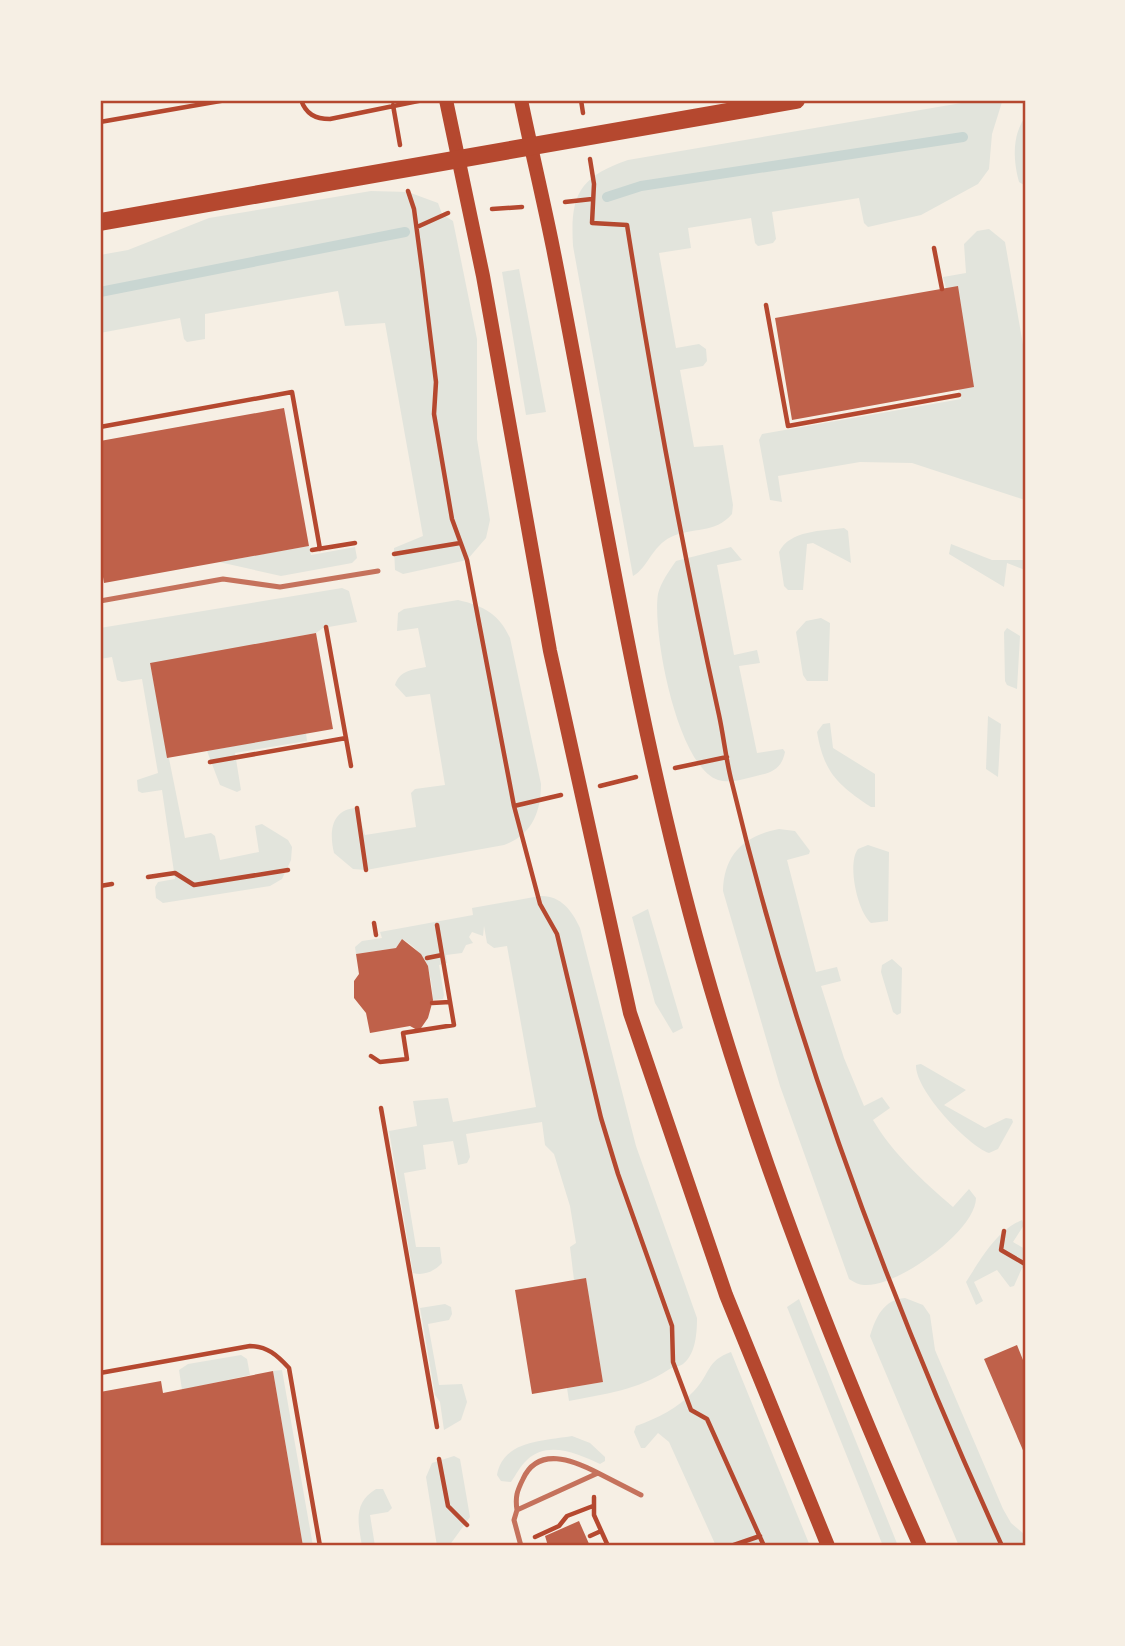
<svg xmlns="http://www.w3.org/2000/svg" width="1125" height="1646" font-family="'PT Sans Narrow',sans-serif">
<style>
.green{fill:#e2e4dc}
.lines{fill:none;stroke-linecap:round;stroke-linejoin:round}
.stream{stroke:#c9d6d2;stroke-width:10}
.building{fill:#bf614a}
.path{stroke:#b5482f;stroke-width:4.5}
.service{stroke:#c5725c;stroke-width:5}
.secondary{stroke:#b5482f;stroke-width:14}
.primary{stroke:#b5482f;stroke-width:18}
.neatline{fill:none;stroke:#b5482f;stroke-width:2.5}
</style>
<rect width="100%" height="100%" fill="#f6efe4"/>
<path class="green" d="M979 100 1002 102 992 134 989 169 978 184 921 215 868 227 864 223 859 198 772 212 776 239 773 243 758 246 755 243 751 218 688 228 691 248 659 253 676 348 699 344 706 349 707 361 703 366 680 370 694 447 723 445 733 505 732 514C715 534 692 527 671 537 652 546 647 569 633 576L573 246C570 195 579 177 628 160Z
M1025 117V184L1024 185 1019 182C1013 160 1012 136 1025 117Z
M371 191 408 192 438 203 442 214 453 221 477 339V439L490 520 486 538 467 560 403 574 395 570 394 548 423 536 385 323 345 326 338 291 205 314V339L187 342 184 339 180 318 100 333V255L128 250 209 218Z
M989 229 1005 242 1025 356V500L912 463 860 462 778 476 782 502 770 500 759 440 762 434 961 399 959 389 973 387 943 277 966 273 964 244 977 231Z
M519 269 546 412 526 415 502 272Z
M844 528 848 531 851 563 813 543 807 544 803 590H788L784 586 779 552C790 530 822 531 844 528Z
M951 544 992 560H1025V570L1007 563 1004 587 949 554Z
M309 546 311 555 355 547 357 558 352 563 281 576 219 562Z
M731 547 742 560 717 565 734 655 757 650 760 663 739 666 757 753 783 749 785 752C782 767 774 772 760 775 747 778 731 784 718 780 677 766 652 631 658 594 661 582 669 571 676 561Z
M342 588 349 591 357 622 323 628 316 633 150 664 185 838 211 833 215 836 220 860 259 852 255 826 262 824 288 840 292 847 291 860 282 879 270 886 163 903 156 898 155 887 158 882 175 879 162 790 142 793 138 791 137 780 158 773 142 679 122 682 117 680 112 657 100 659V628Z
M458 600C484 606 499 614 510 638L541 784C541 812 532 835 504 845L366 870 353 869 334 853C329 832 331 809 357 808L365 835 416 827 411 793 415 789 445 785 430 694 406 697 395 685C400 670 412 670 426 667L418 628 397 631 398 613 404 609Z
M821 618 830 623 828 681H807L803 675 796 632 806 621Z
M1007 628 1020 636 1017 689 1007 685 1005 681 1004 632Z
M988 716 1001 724 998 777 986 769Z
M830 723 833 748 875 774V807H871C838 785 824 773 817 732L823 724Z
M306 733 307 741 235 753 241 790 237 792 220 785 207 751Z
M779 829 795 831 810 851 809 854 787 860 816 972 837 967 841 981 821 986 844 1058 864 1106 882 1097 890 1108 873 1120C893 1154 923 1181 953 1207L969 1189 976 1198C976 1231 896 1288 864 1285 859 1285 854 1282 849 1279L780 1086 723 891C724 854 744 836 779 829Z
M868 845 889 852 888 921 871 923C857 911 847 863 858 849Z
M540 896C560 895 572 910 580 928L636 1146 697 1318C697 1332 696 1354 683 1364 679 1367 672 1367 668 1370 638 1390 604 1394 569 1401L567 1388 603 1382 586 1279 574 1280 570 1247 576 1243 570 1206 554 1154 545 1145 542 1122 466 1134 470 1157 467 1163 458 1165 453 1141 423 1145 426 1169 404 1173 416 1247H440L442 1263C435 1271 424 1276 413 1273L389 1131 417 1126 413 1101 448 1098 453 1122 536 1107 507 946 494 948 487 943 484 926 483 936 472 932 469 937 473 943 466 945 462 953 446 955 447 963 439 965 444 995 443 999 433 1000C432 974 426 952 402 939L396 948 356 954 355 947 362 941 382 938 380 932 473 915 472 908Z
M648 909 683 1028 673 1033 655 1003 632 917Z
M892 959 902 968 901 1013 897 1015 893 1012 881 972 882 965Z
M921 1064 966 1090 944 1105 985 1128 1006 1118 1012 1119 1013 1122 998 1149 989 1153C967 1145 915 1090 916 1065Z
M1022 1220 1024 1225 1013 1242 1025 1249V1269L1022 1268 1014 1286 1010 1287 997 1270 974 1282 983 1301 976 1305 966 1282C981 1259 996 1231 1022 1220Z
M905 1298 923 1305 930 1315 935 1350 1003 1509 1011 1523 1025 1535V1546H959L870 1336C876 1317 883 1300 905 1298Z
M799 1299 810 1327 898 1546H883L787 1307Z
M445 1304 451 1307 452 1314 449 1320 428 1324 439 1385 462 1384 467 1402 461 1420 444 1430 440 1402 435 1395 420 1308Z
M731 1352 810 1546H716L669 1442 658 1433 645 1448H641L634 1432 636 1426C658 1418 678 1408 694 1391 711 1373 706 1361 731 1352Z
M241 1355 247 1359 250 1375 182 1390 179 1370 188 1364Z
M282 1370 313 1546H303L273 1371Z
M572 1436 590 1443 605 1457V1461L600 1464C578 1454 548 1440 527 1460 520 1466 516 1475 511 1482L501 1481 497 1475C503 1440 544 1441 572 1436Z
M454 1456 460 1459 470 1517 449 1546H437L426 1477 432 1463Z
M376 1489H383L392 1508 388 1512 370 1515 375 1546H362C358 1522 353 1503 376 1489Z"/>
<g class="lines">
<path class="stream" d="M607 197 641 186 963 137
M100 292 405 232"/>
</g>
<path class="building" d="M958 286 974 387 792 420 775 318Z
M284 408 309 546 104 583 100 559V441Z
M316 633 333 729 167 758 150 663Z
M402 939 421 954 428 966 433 1000 428 1018 419 1031 410 1026 370 1033 366 1013 354 998V981L359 974 356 954 396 948Z
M586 1278 603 1382 532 1394 515 1290Z
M1017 1345 1025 1365V1455L984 1359Z
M273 1371 303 1546H100V1392L161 1381 163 1393Z
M579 1521 590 1546H548L545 1536Z"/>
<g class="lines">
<path class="path" d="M301 100C306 114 315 119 330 119L423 100
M581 100 583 113
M393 105 400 145
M100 122 226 100
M590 159 594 184 592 223 627 225C653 389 683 553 719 715 724 738 726 761 732 783 795 1046 890 1301 1002 1546
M408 191 414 209 422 269 436 382 434 414 452 519 467 560 514 806 540 904 557 934 601 1118 618 1174 672 1326 673 1362 691 1410 707 1419 764 1546
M565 202 592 199
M492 209 522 207
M417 227 448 213
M934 248 942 289
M766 305 788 426 959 395
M100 427 292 392 320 549
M312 550 355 543
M394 554 460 543
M326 627 351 766
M210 762 346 738
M675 768 727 757
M600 786 636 777
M514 806 561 795
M357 808 366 870
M148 877 175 873 194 885 288 870
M100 886 112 884
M374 923 376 935
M427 958 442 955
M432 1003 450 1002
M371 1056 380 1062 407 1059 403 1033 454 1025 437 925
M381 1108 437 1427
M1004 1231 1001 1250 1025 1264
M100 1373 250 1346C267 1346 277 1355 289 1368L320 1546
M439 1459 448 1506 467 1525
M594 1497V1515L608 1546
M590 1536 601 1531
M535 1537 559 1526 567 1516 593 1506
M731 1546 760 1536"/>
<path class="service" d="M100 601 223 579 280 587 378 571
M517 1510C515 1497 517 1491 523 1479 538 1446 573 1460 598 1473
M521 1546 514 1520 517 1510 598 1473 641 1495"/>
<path class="secondary" d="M446 100 483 276 550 651 630 1013 726 1295 828 1546
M521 100C531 149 543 198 553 248 600 485 636 724 702 958 759 1160 835 1355 920 1546"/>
<path class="primary" d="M100 222 796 100"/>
</g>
<rect width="1125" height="1646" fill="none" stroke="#f6efe4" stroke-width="203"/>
<rect x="102" y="102" width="922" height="1442" class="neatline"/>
</svg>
